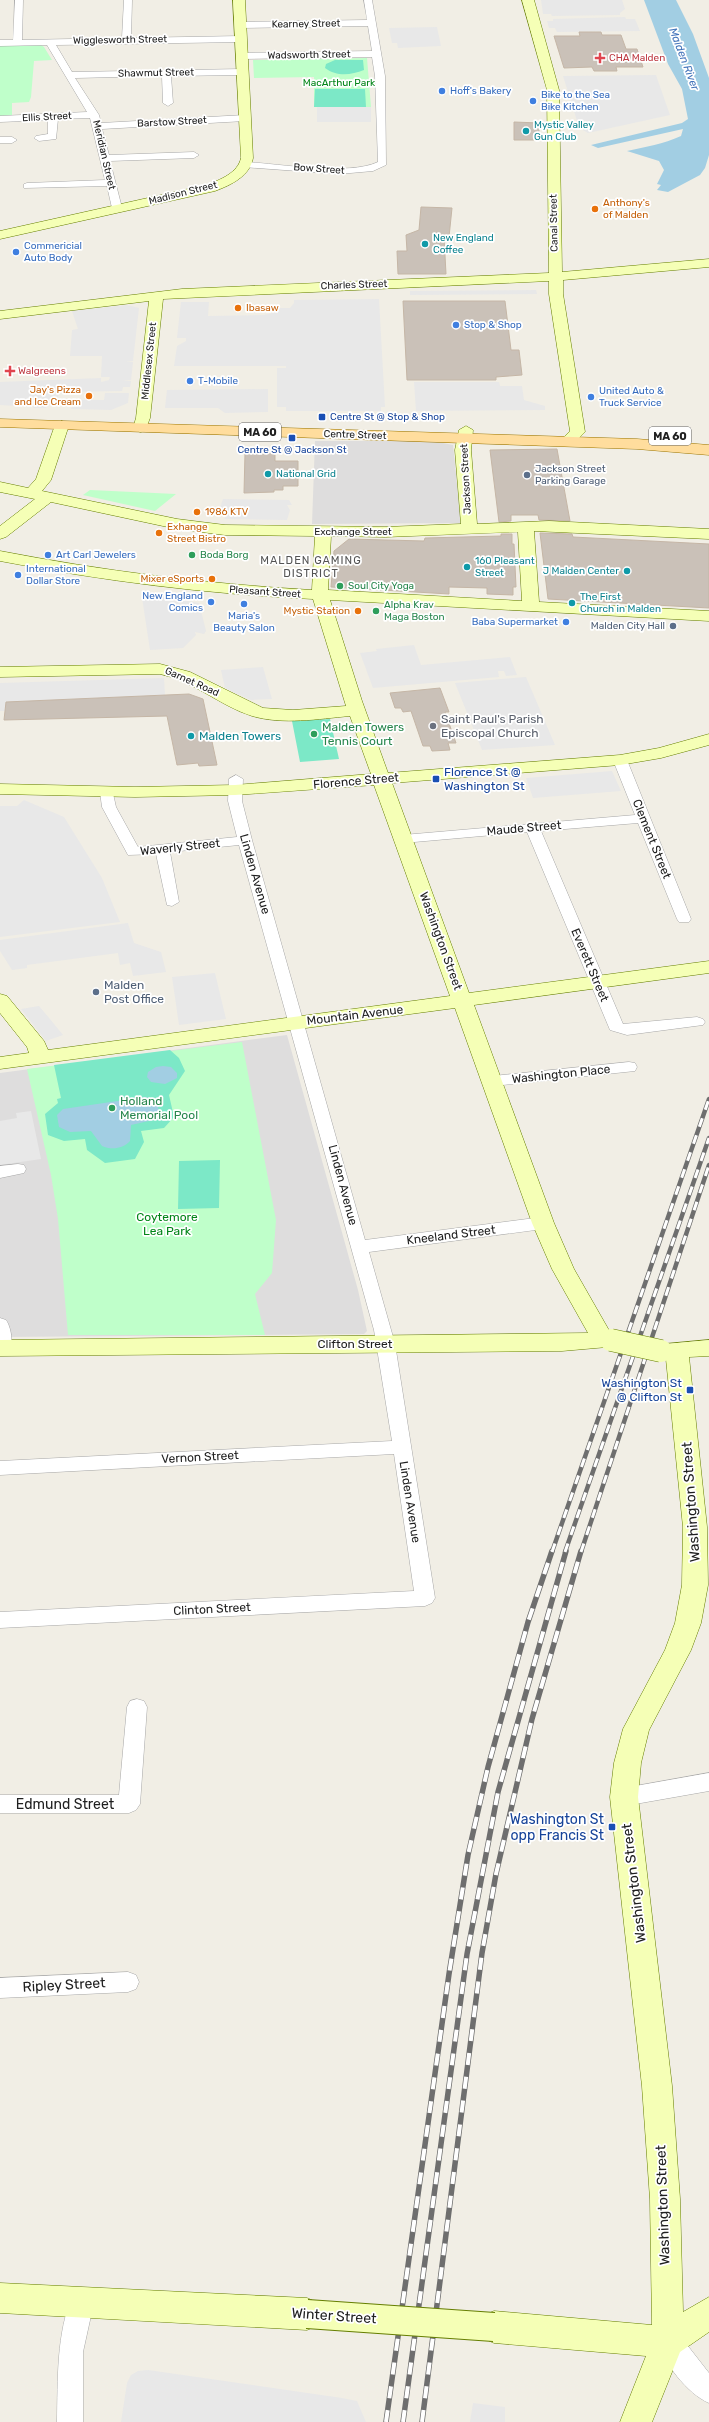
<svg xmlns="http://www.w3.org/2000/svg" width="709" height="2422" font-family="Rubik,sans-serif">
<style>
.residential{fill:#dedddd}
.park{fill:#bfffca}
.pitch{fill:#7ce8c7}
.parking{fill:#e8e8e8}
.water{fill:#a2cee3}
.building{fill:#cac1b8;stroke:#c5b6a6}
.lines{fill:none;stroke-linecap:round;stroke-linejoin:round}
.street-casing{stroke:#a7a7a7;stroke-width:1}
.secondary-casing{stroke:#657e00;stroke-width:1}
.primary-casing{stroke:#9c7600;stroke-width:1}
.street{fill:#fff;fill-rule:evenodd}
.secondary{fill:#f5ffb6;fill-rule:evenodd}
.primary{fill:#ffdd9d;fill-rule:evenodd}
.rail-far1-casing{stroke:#6e6e6e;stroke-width:4.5}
.rail-casing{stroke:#6e6e6e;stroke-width:5.5}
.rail-far1{stroke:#fff;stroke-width:3;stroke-dasharray:9;stroke-linecap:butt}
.rail{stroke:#fff;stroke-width:4;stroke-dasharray:12;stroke-linecap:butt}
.secondary-bridge-far1-casing{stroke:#657e00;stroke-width:23;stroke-linecap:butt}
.secondary-bridge-casing{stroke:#657e00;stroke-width:30;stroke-linecap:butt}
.secondary-bridge-far1{stroke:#f5ffb6;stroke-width:22}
.secondary-bridge{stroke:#f5ffb6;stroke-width:28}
.health-dot{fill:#e0444e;stroke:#fff;stroke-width:1.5}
.shop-dot{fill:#3f7fe0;stroke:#fff;stroke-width:1.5}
.culture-dot{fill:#0f9aa8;stroke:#fff;stroke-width:1.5}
.food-dot{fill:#e8710a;stroke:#fff;stroke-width:1.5}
.transit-dot{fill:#1a4fb4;stroke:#fff;stroke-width:1.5}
.service-dot{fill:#5c6f8a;stroke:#fff;stroke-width:1.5}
.leisure-dot{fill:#2e9e5b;stroke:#fff;stroke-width:1.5}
.worship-dot{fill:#6b7280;stroke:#fff;stroke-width:1.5}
.labels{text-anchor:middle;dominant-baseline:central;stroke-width:3.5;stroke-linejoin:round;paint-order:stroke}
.far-street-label{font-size:10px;fill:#202020;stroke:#fff}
.far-health-label{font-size:10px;fill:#be3a42;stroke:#fff;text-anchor:start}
.far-park-label{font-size:10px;fill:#028518;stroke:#fff}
.far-shop-label{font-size:10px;fill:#366cbe;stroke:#fff;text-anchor:start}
.far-culture-label{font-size:10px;fill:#0d838f;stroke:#fff;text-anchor:start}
.far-food-label{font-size:10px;fill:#c56008;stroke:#fff;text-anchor:start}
.far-transit-label{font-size:10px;fill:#164399;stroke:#fff;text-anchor:start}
.far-service-label{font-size:10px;fill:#4e5e75;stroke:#fff;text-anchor:start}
.far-leisure-label{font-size:10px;fill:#27864d;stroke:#fff;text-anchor:start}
.far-water-label{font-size:11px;font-style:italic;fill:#4273ba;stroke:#fff}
.shield{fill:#fff;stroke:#636363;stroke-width:1}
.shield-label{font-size:11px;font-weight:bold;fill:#202020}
.far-neighbourhood-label{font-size:11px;letter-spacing:1px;fill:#535353;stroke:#fff}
.worship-label{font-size:12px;fill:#5b616d;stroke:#fff;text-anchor:start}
.leisure-label{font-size:12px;fill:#27864d;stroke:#fff;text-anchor:start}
.culture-label{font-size:12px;fill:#0d838f;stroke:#fff;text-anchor:start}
.transit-label{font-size:12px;fill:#164399;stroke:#fff;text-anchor:start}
.street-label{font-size:12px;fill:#202020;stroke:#fff}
.service-label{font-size:12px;fill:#4e5e75;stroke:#fff;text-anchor:start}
.park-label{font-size:12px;fill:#028518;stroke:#fff}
.near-street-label{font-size:14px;fill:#202020;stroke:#fff}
.near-transit-label{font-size:14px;fill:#164399;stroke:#fff;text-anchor:end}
</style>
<rect width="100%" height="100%" fill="#f1eee5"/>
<path class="residential" d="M315 441H433L453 445 461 523 312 524Z
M287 1035 358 1290 367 1331 364 1334 0 1337V1073Z"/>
<path class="park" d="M41 45 44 47 52 60 34 61 31 97 29 102 12 103V116H0V46Z
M367 58 371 107H314V77L254 78 253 60Z
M90 490 176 494 155 511 83 495Z
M242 1042 276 1220 272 1273 255 1294 265 1335H68L58 1219 51 1175 27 1069Z"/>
<path class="pitch" d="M335 60H363L364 70C351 75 337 77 325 68L326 64Z
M315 89H365L366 107H314Z
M330 719 339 759 300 762 292 721Z
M170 1050 179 1058 185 1071 169 1095 174 1117 164 1128 141 1131 144 1142 135 1159 105 1163 87 1150 85 1139 64 1141 48 1135 45 1114 58 1103 57 1099 61 1098 54 1065Z
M220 1160 219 1208 178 1209 179 1161Z"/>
<path class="parking" d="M541 0H622L625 9 620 13V15L552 16 551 14H543Z
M625 17 626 19H635L640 31 557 32 555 28H549L547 21H553V19Z
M437 27 441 46 398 48 397 43H392L389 28Z
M656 75 670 115 588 133 581 129 579 126 584 124H578L563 76Z
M317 107H371V122H317Z
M536 290 537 294 410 295V291Z
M379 299 385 407H381V411H286V407H277V368H286V366H174L177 346 186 341V338H177L181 302H209L208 316 264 315 273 313 275 308H290L294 303V300Z
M127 305 139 308 133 361H126L133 362 131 380H122L131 381 130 387H123L122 391 61 392V388H53L50 391H59L57 404H47L46 408H33L35 403 31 407 0 405V382L101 378V382L109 380 110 377H101L102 356H70L72 330 78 329 72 311Z
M414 382H499L500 386H522L524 400 545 406V410L416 411Z
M268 389V412L225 413 218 408H165L167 390Z
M105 393H129L128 403 111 410 71 409 74 400H104Z
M223 499 289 500 292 505H287L290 510 287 520 224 519 227 514 218 513Z
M141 591 187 597 188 601 199 603 206 631 204 634 195 632 196 635 183 648 150 650Z
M414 645 421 665 510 657 517 675 506 676 504 671H498L499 677 373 688 360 653 377 651 376 649Z
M263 667 272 699 251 700 225 688 221 670Z
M526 677 555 745 482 750 455 683Z
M164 678 165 695 6 702 5 711H0V683Z
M612 771 621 791 533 798 526 778Z
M24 800 64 817 102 878 120 922 0 937V806H17Z
M128 923 134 943 161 952 166 972 133 976 130 963 120 965 118 953 27 965V968L12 970 0 951V940Z
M215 973 226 1019 179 1025 172 977Z
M39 1006 50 1019 63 1035 46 1041 21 1009Z
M31 1111 41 1159 0 1165V1121L17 1118 16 1113Z
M148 2370 342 2398 357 2401 366 2422H121L127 2383 131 2375 138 2371Z
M473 2403 505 2407V2422H470Z"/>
<path class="water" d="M644 0H676L693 34 709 78V155L705 168 700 175 668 192 657 190 661 185 657 184 664 170 659 161 627 151C646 147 663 144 681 136L683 129 598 148 591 145 682 123 688 119 682 89 668 64Z
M163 1066 171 1067 177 1073V1078L165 1084 151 1082 147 1077 148 1072 156 1067Z
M145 1097 156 1100 160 1115 153 1120 131 1125 130 1141C123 1149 111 1150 102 1146L91 1131 70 1132 59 1127 57 1115 63 1109Z"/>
<path class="building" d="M579 32H601L602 35H621L626 49H637L643 67H616L617 71H594L592 67 564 68 554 36H580Z
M514 122 539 123V140H514Z
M421 207 452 208 449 237H444L446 274H398L397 251H407L406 235 419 230Z
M403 301H505L511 350H519L522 375 496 377V380H407Z
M557 449 570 521 539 520 538 515H511V521L499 522 490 450Z
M245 453H275V461H298V486H283V490H274V492L244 493Z
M540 533 572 534 573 537 709 544V608L548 599Z
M501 534H512V544H514L516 587H513V595L487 594V588L449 587V594L331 587 334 551 349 539 424 541 425 538 501 536Z
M440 688 449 712H445L456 743H448L450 750 432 751 430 746H423L411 711 403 712 401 708H395L390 693Z
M189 694 203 699 217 765 199 766 198 763 177 765 167 716 4 720 6 702Z"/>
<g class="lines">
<g class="street-casing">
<path id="street" d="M15 0H23L22 40 122 38 124 0H132L131 38 241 36 245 39 241 42 56 45 72 72 243 69 248 72 243 75 171 76 173 103 168 106 163 103 162 76 75 78 99 115 101 123 245 115 250 118 245 121 102 129 109 155 194 152 199 155 194 158 110 161 122 208 121 210 117 211 112 208 107 186 24 188V184L27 183 105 180 90 118 58 119 56 139 39 141 34 138 36 136 48 134V120L0 122V116L87 112 47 45 0 46V40H13Z
M364 0H372L385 76 386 165 373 171 339 174 243 167 241 165 246 162C281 164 348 176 378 162L375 76 372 57 242 59 238 56 242 53 372 51 368 26 240 28 236 25 240 22 367 20Z
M0 137H12L17 140 12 143H0Z
M620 756 627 760 691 919 689 922H679L677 919 638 823 541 831 623 1024 697 1017 703 1019 705 1022 703 1025 627 1035 610 1030 527 832 403 843 396 839 403 835 635 815 613 760Z
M236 775 243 779 242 801 252 840 365 1240 543 1217 549 1219 552 1223 549 1227 543 1229 369 1252 395 1344 435 1598 432 1603 425 1606 0 1628V1612L414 1591 394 1454 0 1475V1461L392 1441 374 1330 239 845 170 852 179 902 172 906 167 905 156 854 128 855 102 807 100 792 102 789H112L116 807 138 847 237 837 228 801 229 779Z
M629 1062 635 1063 637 1067 635 1071 493 1086 487 1085 485 1081 487 1077 493 1076Z
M18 1164 24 1165 26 1169 24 1173 0 1178V1166Z
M0 1318 6 1320C11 1327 14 1344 9 1351L0 1352Z
M137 1699 144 1701 147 1707 140 1804 136 1810 129 1813H0V1795H119L127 1707 130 1701Z
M709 1773V1791L624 1806 617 1803 613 1797 617 1791 624 1788Z
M128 1972 136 1975 139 1982 136 1989 128 1992 0 1998V1978Z
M82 2290 91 2294 94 2302 83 2352V2422H57C58 2379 56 2334 73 2294Z
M668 2329 677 2332 709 2373V2403C686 2393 665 2363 656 2341L659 2332Z"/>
</g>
<g class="secondary-casing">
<path id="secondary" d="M233 0H245L253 158C250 176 231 185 215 191L0 239V231L206 185C220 180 238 173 241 158Z
M522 0H534L559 90 562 272 709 259V267L563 280V294L585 432 572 445H562L559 442 570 431 549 294V281L163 299 150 418 145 431 140 432 133 428 136 418 149 301 0 319V311L182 289 549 273 547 90Z
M62 421 69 425 51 480 42 491 177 519 225 525 385 527 461 524 455 450 459 430 466 426 473 430 471 450 477 524 549 521 709 529V539L534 531 539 602 709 611V621L330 600 362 701 388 773 620 755 659 748 709 734V745L661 758 620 765 392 783 469 993 709 961V973L474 1005 554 1223 574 1269 610 1332 619 1334 623 1340 619 1346 562 1351 0 1356V1340L588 1333 552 1269 532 1223 455 1008 0 1069V1057L29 1053 27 1047 0 1013V994L7 996 44 1041 48 1050 450 996 374 785 235 795 135 797 0 794V784L135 787 235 785 371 774 350 716C318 719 283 725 252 716 220 706 194 681 160 674L0 677V667L160 664 190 672 263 708 293 710 346 706 313 599C207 594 104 581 0 561V551C104 571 207 584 312 590L315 536 225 535 177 529 51 502 6 537 0 539V526L35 499 0 492V482L28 488 36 479 55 425ZM518 532 522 601 328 590 331 536 385 537Z
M709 1340V1356L689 1357 707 1527 708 1585 701 1623 691 1650 649 1730 641 1763 638 1797 672 2086 680 2199 683 2312 709 2297V2332L680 2352 652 2422H620L646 2356 494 2343 483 2338 478 2327 483 2316 494 2311 652 2325 650 2199 642 2086 610 1797 614 1763 623 1729 665 1650 675 1623 682 1585 683 1527 666 1359 654 1357 650 1351 654 1345Z
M0 2283 307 2298 318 2303 323 2314 318 2325 307 2330 0 2313Z"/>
</g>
<g class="primary-casing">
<path id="primary" d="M0 419 637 439 709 445V455L637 449 0 427Z"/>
</g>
<use href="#street" class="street"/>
<use href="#secondary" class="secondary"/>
<use href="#primary" class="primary"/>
<g class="rail-far1-casing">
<path id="rail-far1" d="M552 1552 709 1099
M565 1552 709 1138
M581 1552 709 1165"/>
</g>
<g class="rail-casing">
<path id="rail" d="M386 2422 449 1974 468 1855 488 1767 528 1622 552 1551
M403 2422 467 1954 498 1792 566 1551
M422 2422 482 1953 496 1874 532 1719 581 1551"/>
</g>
<use href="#rail-far1" class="rail-far1"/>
<use href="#rail" class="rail"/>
<g class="secondary-bridge-far1-casing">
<path id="secondary-bridge-far1" d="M611 1340 661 1351"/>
</g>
<g class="secondary-bridge-casing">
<path id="secondary-bridge" d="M307 2314 494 2327"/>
</g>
<use href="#secondary-bridge-far1" class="secondary-bridge-far1"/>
<use href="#secondary-bridge" class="secondary-bridge"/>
</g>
<g class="health-dot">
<path d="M598 52h4v4h4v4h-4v4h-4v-4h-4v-4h4z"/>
<path d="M8 365h4v4h4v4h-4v4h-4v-4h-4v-4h4z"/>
</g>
<g class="shop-dot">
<circle cx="442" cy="91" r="4"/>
<circle cx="533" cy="101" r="4"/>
<circle cx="16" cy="252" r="4"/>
<circle cx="456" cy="325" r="4"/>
<circle cx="190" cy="381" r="4"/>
<circle cx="591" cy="397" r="4"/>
<circle cx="48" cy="555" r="4"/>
<circle cx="18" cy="575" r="4"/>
<circle cx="211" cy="602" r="4"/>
<circle cx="244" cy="604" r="4"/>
<circle cx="566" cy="622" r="4"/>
</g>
<g class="culture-dot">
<circle cx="526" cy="131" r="4"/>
<circle cx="425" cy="244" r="4"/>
<circle cx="268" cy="474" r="4"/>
<circle cx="467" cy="567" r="4"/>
<circle cx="627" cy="571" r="4"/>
<circle cx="572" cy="603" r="4"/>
<circle cx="191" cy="736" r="4"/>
</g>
<g class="food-dot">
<circle cx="595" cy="209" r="4"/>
<circle cx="238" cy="308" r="4"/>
<circle cx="89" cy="396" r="4"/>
<circle cx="197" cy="512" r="4"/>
<circle cx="159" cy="533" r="4"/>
<circle cx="212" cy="579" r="4"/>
<circle cx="358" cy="611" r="4"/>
</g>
<g class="transit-dot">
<rect x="318" y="413" width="8" height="8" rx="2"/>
<rect x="288" y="434" width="8" height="8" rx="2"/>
<rect x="432" y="775" width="8" height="8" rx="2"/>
<rect x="686" y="1386" width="8" height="8" rx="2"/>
<rect x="608" y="1823" width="8" height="8" rx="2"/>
</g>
<g class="service-dot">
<circle cx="527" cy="475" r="4"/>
<circle cx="673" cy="626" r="4"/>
<circle cx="96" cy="992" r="4"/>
</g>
<g class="leisure-dot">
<circle cx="192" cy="555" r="4"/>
<circle cx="340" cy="586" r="4"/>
<circle cx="376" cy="611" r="4"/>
<circle cx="314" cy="734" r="4"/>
<circle cx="112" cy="1108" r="4"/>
</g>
<circle class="worship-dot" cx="433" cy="726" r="4"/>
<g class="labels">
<g class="far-street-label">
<text transform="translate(306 24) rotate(-1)">Kearney Street</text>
<text transform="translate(120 40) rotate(-1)">Wigglesworth Street</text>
<text transform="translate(309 55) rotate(-1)">Wadsworth Street</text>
<text transform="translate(156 73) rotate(-1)">Shawmut Street</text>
<text transform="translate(47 117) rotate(-3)">Ellis Street</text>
<text transform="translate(172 122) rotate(-3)">Barstow Street</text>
<text transform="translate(104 155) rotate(77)">Meridian Street</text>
<text transform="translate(319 169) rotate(4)">Bow Street</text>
<text transform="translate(183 193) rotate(-14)">Madison Street</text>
<text transform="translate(554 223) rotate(-91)">Canal Street</text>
<text transform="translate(354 285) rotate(-2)">Charles Street</text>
<text transform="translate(149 361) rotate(-84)">Middlesex Street</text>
<text transform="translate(355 435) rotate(2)">Centre Street</text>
<text transform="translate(466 479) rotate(-93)">Jackson Street</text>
<text x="353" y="532">Exchange Street</text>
<text transform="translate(265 592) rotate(4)">Pleasant Street</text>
<text transform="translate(192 682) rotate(24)">Garnet Road</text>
</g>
<g class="far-health-label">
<text x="609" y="58">CHA Malden</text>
<text x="18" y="371">Walgreens</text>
</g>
<g class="far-park-label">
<text x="339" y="83">MacArthur Park</text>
</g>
<g class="far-shop-label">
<text x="450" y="91">Hoff's Bakery</text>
<text x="541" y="95">Bike to the Sea<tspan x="541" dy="12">Bike Kitchen</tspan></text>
<text x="24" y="246">Commericial<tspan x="24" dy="12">Auto Body</tspan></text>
<text x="464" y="325">Stop &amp; Shop</text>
<text x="198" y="381">T-Mobile</text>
<text x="599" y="391">United Auto &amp;<tspan x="599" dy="12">Truck Service</tspan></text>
<text x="56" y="555">Art Carl Jewelers</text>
<text x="26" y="569">International<tspan x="26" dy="12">Dollar Store</tspan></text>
<text x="203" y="596" text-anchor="end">New England<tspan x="203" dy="12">Comics</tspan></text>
<text x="244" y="616" text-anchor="middle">Maria's<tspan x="244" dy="12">Beauty Salon</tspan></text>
<text x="558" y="622" text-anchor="end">Baba Supermarket</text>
</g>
<g class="far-culture-label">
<text x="534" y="125">Mystic Valley<tspan x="534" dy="12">Gun Club</tspan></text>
<text x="433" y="238">New England<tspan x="433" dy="12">Coffee</tspan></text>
<text x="276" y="474">National Grid</text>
<text x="475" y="561">160 Pleasant<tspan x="475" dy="12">Street</tspan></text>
<text x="619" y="571" text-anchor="end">J Malden Center</text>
<text x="580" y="597">The First<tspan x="580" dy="12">Church in Malden</tspan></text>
</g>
<g class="far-food-label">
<text x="603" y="203">Anthony's<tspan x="603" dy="12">of Malden</tspan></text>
<text x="246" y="308">Ibasaw</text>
<text x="81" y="390" text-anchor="end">Jay's Pizza<tspan x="81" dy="12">and Ice Cream</tspan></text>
<text x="205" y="512">1986 KTV</text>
<text x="167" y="527">Exhange<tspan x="167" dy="12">Street Bistro</tspan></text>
<text x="204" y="579" text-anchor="end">Mixer eSports</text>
<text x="350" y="611" text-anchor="end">Mystic Station</text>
</g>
<g class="far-transit-label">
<text x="330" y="417">Centre St @ Stop &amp; Shop</text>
<text x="292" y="450" text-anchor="middle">Centre St @ Jackson St</text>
</g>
<g class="far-service-label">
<text x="535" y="469">Jackson Street<tspan x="535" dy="12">Parking Garage</tspan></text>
<text x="665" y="626" text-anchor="end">Malden City Hall</text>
</g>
<g class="far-leisure-label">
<text x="200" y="555">Boda Borg</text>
<text x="348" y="586">Soul City Yoga</text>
<text x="384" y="605">Alpha Krav<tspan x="384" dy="12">Maga Boston</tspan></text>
</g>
<g class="far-water-label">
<text transform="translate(684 59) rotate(69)">Malden River</text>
</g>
<g class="shield">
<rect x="239" y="423" width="42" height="18" rx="3"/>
<rect x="649" y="427" width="42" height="18" rx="3"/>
</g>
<g class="shield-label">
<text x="260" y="432">MA 60</text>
<text x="670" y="436">MA 60</text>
</g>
<g class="far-neighbourhood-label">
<text x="311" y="560">MALDEN GAMING<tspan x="311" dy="13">DISTRICT</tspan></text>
</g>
<g class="worship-label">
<text x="441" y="719">Saint Paul's Parish<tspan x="441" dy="14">Episcopal Church</tspan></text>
</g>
<g class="leisure-label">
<text x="322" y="727">Malden Towers<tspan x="322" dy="14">Tennis Court</tspan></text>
<text x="120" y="1101">Holland<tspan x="120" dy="14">Memorial Pool</tspan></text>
</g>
<g class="culture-label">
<text x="199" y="736">Malden Towers</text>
</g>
<g class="transit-label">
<text x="444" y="772">Florence St @<tspan x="444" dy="14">Washington St</tspan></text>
<text x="682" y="1383" text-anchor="end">Washington St<tspan x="682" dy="14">@ Clifton St</tspan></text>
</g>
<g class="street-label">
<text transform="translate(356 781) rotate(-5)">Florence Street</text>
<text transform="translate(524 828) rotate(-5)">Maude Street</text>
<text transform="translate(652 839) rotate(68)">Clement Street</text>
<text transform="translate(180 847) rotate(-6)">Waverly Street</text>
<text transform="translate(255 874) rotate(74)">Linden Avenue</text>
<text transform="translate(441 941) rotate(70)">Washington Street</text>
<text transform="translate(590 965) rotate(67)">Everett Street</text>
<text transform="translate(355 1015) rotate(-7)">Mountain Avenue</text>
<text transform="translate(561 1074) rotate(-6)">Washington Place</text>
<text transform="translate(343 1185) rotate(75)">Linden Avenue</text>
<text transform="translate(451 1235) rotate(-7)">Kneeland Street</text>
<text x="355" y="1344">Clifton Street</text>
<text transform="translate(200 1457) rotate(-3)">Vernon Street</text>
<text transform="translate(410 1502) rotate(81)">Linden Avenue</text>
<text transform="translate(212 1609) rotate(-3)">Clinton Street</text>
</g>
<g class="service-label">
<text x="104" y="985">Malden<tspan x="104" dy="14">Post Office</tspan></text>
</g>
<g class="park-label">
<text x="167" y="1217">Coytemore<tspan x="167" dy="14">Lea Park</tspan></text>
</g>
<g class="near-street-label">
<text transform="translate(691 1502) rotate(-94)">Washington Street</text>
<text x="65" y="1804">Edmund Street</text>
<text transform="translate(634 1883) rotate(-97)">Washington Street</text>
<text transform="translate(64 1985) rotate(-3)">Ripley Street</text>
<text transform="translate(663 2205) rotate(-92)">Washington Street</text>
<text transform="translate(334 2316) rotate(4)">Winter Street</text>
</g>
<g class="near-transit-label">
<text x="604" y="1819">Washington St<tspan x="604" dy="16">opp Francis St</tspan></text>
</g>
</g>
</svg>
